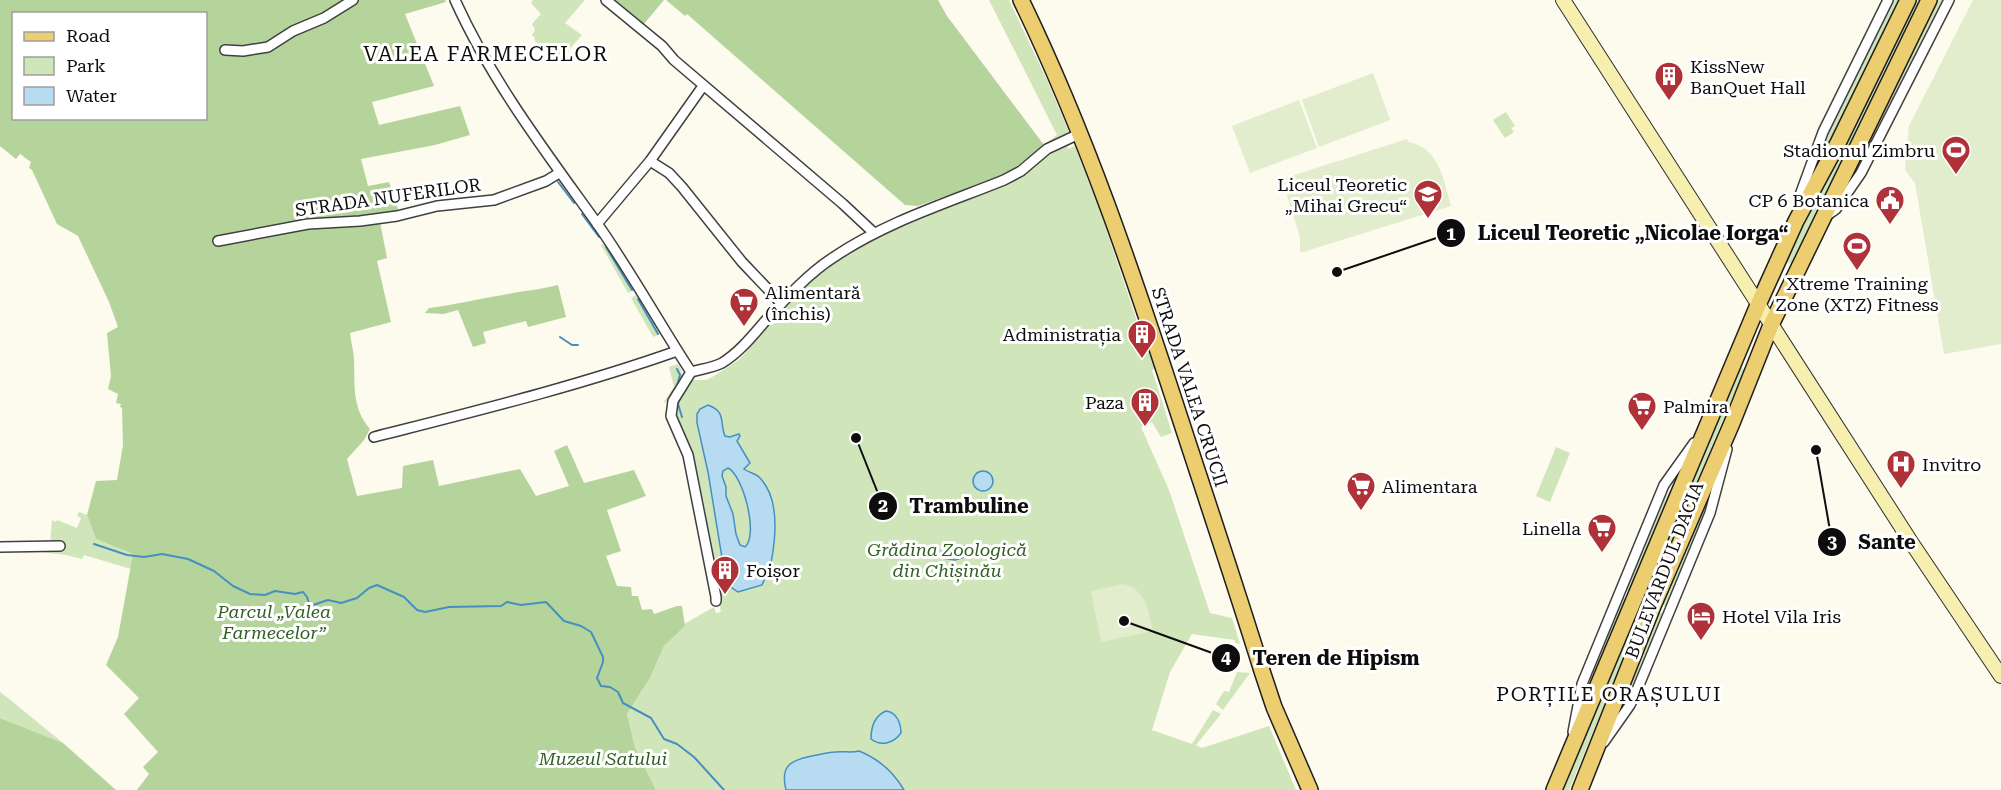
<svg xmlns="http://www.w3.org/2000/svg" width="2001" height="790" font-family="'Roboto Serif',serif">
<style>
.green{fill:#d1e5bb}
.forest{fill:#b5d49c;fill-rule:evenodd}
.pitch{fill:#e1edcc}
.water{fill:#b7dbf0;stroke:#4590c0;stroke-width:1.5;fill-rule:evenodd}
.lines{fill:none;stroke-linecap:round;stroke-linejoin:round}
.stream{stroke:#4590c0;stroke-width:2}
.street-casing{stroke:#404040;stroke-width:12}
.secondary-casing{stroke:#2f2f2f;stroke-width:16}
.primary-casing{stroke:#1e1e1e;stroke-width:18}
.street{stroke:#fff;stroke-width:9}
.secondary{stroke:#f7efaf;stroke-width:14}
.primary{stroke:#eccd70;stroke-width:15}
.labels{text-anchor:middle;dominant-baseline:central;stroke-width:6;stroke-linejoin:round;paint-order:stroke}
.poi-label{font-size:18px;fill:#0d0d0d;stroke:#fff;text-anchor:start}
.street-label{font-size:18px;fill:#0d0d0d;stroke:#fff}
.park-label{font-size:18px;font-style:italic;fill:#305e23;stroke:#fff}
.neighbourhood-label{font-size:20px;letter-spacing:1.5px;fill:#0d0d0d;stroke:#fff}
.quarter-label{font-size:21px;letter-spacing:1.5px;fill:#0d0d0d;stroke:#fff}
.leader{fill:none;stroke:#0d0d0d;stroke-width:2}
.callout-dot{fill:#0d0d0d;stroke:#fff;stroke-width:2}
.mark-label{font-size:18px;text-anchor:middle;font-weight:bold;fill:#fff}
.callout-label{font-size:20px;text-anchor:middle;font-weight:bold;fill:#0d0d0d;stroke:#fff;stroke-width:6;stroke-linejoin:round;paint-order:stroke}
</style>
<rect width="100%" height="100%" fill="#fdfaee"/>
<path class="green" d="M533 0H585L565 23 582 35 558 62 534 40 535 38 532 35 535 30 532 24 541 14 531 3Z
M989 0H1009L1047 80 1069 132 1044 145 1057 135Z
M1893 0H1900L1821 161H1818L1827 135Z
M1915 0H1921L1791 264 1786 262Z
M1936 0H1943L1870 148 1851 176Z
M1506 112 1515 126 1511 128 1514 132 1505 138 1493 120Z
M1067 146 1068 149 1075 146 1098 205 1146 348 1157 368 1152 370 1172 433 1161 437 1152 422 1141 427 1169 490 1210 613 1232 618 1240 644 1235 643V640L1192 634 1170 672 1152 730 1192 744 1213 710 1221 714 1196 745 1202 748 1269 726 1296 790H656L635 747 627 714 650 678 664 646 685 626 684 624 714 607 716 613 721 612 675 416V403L687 384 693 380H706L714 376 740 359 793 296 823 270 869 241 1014 180 1042 159Z
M605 243 633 290 628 293 601 245Z
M636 295 660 334 653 337 631 298Z
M678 364C688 377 676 389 670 401L663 403 674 387 669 367Z
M1739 367 1744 369 1648 599 1643 597Z
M1556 447 1570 453 1550 502 1536 496Z
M1676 480 1631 592 1625 590 1660 507Z
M1709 494 1705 514 1667 607 1661 604Z
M79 512 87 515 96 539 133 554 131 569 84 555 82 559 66 555 42 552V550L50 545 52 520 56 522 57 520 77 528 81 518 77 516Z
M1622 597 1628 599 1587 699 1583 701 1591 672Z
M1640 605 1645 606 1569 790H1564Z
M1658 612 1664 614 1632 689 1618 713Z
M1237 672 1250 673 1223 710 1216 704 1224 691 1229 692Z
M0 692 8 698 63 743 0 718Z"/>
<path class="forest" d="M0 0H445L446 2 405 14 434 86 372 102 379 125 460 106 470 135 435 145 361 159 368 186 389 182 401 218 380 222 387 258 377 261 391 322 350 333C351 342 354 352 354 361 355 387 352 408 370 429L364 440 347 459 357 496 402 488 403 466 433 460 439 486 520 469 536 496 569 486 554 451 567 445 584 483 634 470 646 496 607 510 621 551 606 556 617 586 631 587 632 596H638L642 610 652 609 654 614 677 606H682L685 626 664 646 650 678 627 714 635 747 656 790H137L149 774 143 767 158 752 124 714 139 698 106 665 118 637 133 554 96 539 87 515 96 481 117 480 123 445 122 408 120 407 121 404 116 403 118 394 108 389 111 376 107 333 118 327 109 302 78 236 57 224 32 170 29 168 31 162 20 154 16 159 0 146ZM14 14H206V118H14Z
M612 0H664L643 25Z
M666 0H938L947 16 1044 145 1007 174 918 206 905 205 687 14 685 16Z
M558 285 566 317 528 327 526 321 483 332 486 343 473 347 458 310 444 314 425 313 429 308C454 305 478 299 503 295 521 291 539 290 558 285Z
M0 718 63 743 116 790H0Z"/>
<path class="pitch" d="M1973 0H2001V344L1944 354 1915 183 1905 170 1909 126Z
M1373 73 1390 120 1319 147 1302 100Z
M1299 100 1317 148 1250 173 1232 126Z
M1407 139 1408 142C1439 147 1444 181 1451 206L1300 253V237L1282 179Z
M1122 584C1145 587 1149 612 1153 631L1101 642 1091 591Z"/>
<path class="water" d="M708 405C727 412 719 422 725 436L730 437 739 434 740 436 737 441 750 463 744 469C749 473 756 473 760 478 780 499 776 537 771 563 769 571 765 578 762 585L738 592 732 588 727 581 724 570 708 472 697 423V414L700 409ZM728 468C743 475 759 535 745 547L740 545 736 534 733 514 726 496V487L722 476 723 471Z
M973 481a10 10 0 1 1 20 0a10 10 0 1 1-20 0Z
M963 546 967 547 970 553 969 556 955 560 943 558 941 552 943 550Z
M886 711C897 712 901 724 901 733 894 743 881 747 871 739 871 727 874 716 886 711Z
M859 751C879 759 893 771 904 790H786C779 762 794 760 817 755 823 754 829 752 835 752 844 751 851 753 859 751Z"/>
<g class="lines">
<path class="stream" d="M558 182 574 203
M582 214 599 237
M606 247 632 290
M638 299 658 334
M560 337 572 345H578
M677 386 680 375 677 369
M679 399 678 404 682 417
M94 544 127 555 144 557 162 554 188 559 214 571 233 586 250 594 265 595 275 591 295 594 303 592 307 597 310 606 328 600 341 603 357 598 369 588 377 585 404 597 417 610 425 612 449 607 501 606 507 602 521 605 546 602 564 621 581 626 591 632 603 657V662L597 678 601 686 610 687 618 692 623 703 651 718 664 739 677 744 694 757 724 790"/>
<g class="street-casing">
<path id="street" d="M455 0C491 80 545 151 596 222 630 270 659 323 691 372
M606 0 662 46 674 60 843 204 874 233
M225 50 243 51 268 47 293 31 324 18 353 0
M650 161 669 173 682 187 742 262 781 303
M1799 209 1800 195 1823 132 1888 0
M1826 216 1836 209 1861 173 1949 0
M597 224 650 161 703 86
M218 241 308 224 360 221 397 216 437 206 494 200 546 181 559 173
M691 372C701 369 712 368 722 363 740 352 753 335 767 319 787 297 809 273 834 257 886 222 947 203 1004 180L1021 171 1047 149 1081 133
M691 372 673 401 671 416 688 455 716 597V601
M374 437C476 411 578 386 677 351
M0 547 60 546
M1573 732 1582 684 1664 485 1694 443
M1604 742 1630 705 1637 690 1710 513 1727 449"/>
</g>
<g class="secondary-casing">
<path id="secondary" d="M1563 0 1911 542 2001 676"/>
</g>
<g class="primary-casing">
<path id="primary" d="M1021 0C1086 134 1132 271 1178 412 1206 498 1235 584 1262 671L1274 707 1310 790
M1554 790 1758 305 1796 221 1838 143 1908 0
M1580 790 1653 606 1732 423 1771 325 1929 0"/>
</g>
<use href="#street" class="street"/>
<use href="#secondary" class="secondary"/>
<use href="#primary" class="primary"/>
</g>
<defs>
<g id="building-pin" transform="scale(1.5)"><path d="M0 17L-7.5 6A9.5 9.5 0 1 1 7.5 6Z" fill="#b03239" stroke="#fff"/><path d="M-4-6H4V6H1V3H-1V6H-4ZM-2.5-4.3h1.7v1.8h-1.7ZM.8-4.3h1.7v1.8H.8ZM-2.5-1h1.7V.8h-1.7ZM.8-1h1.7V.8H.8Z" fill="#fff"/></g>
<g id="stadium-pin" transform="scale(1.5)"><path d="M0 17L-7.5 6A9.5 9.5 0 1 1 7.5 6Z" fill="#b03239" stroke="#fff"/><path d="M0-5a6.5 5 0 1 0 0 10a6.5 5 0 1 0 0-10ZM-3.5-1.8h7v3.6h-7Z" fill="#fff"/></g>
<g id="school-pin" transform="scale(1.5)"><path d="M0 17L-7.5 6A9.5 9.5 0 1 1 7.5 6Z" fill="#b03239" stroke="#fff"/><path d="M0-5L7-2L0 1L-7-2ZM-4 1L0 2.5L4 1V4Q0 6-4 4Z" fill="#fff"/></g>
<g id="civic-pin" transform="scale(1.5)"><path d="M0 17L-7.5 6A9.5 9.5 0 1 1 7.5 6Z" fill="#b03239" stroke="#fff"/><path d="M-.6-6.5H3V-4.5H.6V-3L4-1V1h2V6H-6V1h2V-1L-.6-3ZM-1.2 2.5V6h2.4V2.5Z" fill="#fff"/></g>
<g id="supermarket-pin" transform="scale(1.5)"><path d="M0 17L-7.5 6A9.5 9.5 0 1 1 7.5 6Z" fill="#b03239" stroke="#fff"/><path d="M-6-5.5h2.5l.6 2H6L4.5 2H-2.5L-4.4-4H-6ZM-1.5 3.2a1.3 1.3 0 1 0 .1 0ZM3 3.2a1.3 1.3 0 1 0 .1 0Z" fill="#fff"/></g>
<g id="hospital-pin" transform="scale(1.5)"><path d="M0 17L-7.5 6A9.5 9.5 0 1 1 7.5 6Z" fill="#b03239" stroke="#fff"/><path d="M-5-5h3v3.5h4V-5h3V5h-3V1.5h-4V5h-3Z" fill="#fff"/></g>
<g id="hotel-pin" transform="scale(1.5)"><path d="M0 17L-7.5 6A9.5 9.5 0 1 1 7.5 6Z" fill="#b03239" stroke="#fff"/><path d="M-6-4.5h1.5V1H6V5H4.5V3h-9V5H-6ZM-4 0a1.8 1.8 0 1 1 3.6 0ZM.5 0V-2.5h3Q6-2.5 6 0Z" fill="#fff"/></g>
</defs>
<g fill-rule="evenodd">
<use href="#building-pin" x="1669" y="76"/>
<use href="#stadium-pin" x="1956" y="150"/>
<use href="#school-pin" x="1428" y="194"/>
<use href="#civic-pin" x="1890" y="200"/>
<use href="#stadium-pin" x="1857" y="246"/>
<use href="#supermarket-pin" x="744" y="302"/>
<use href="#building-pin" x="1142" y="334"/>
<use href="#building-pin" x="1145" y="402"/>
<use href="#supermarket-pin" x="1642" y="406"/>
<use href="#hospital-pin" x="1901" y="464"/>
<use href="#supermarket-pin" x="1361" y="486"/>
<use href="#supermarket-pin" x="1602" y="528"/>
<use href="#building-pin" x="725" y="570"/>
<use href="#hotel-pin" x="1701" y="616"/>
</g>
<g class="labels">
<g class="poi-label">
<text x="1690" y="66">KissNew<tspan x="1690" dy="21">BanQuet Hall</tspan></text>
<text x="1935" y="150" text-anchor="end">Stadionul Zimbru</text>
<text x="1407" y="184" text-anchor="end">Liceul Teoretic<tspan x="1407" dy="21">„Mihai Grecu“</tspan></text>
<text x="1869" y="200" text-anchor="end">CP 6 Botanica</text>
<text x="1857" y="283" text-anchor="middle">Xtreme Training<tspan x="1857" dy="21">Zone (XTZ) Fitness</tspan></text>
<text x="765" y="292">Alimentară<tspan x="765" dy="21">(închis)</tspan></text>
<text x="1121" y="334" text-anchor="end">Administrația</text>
<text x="1124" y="402" text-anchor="end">Paza</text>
<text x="1663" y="406">Palmira</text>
<text x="1922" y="464">Invitro</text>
<text x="1382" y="486">Alimentara</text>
<text x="1581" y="528" text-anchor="end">Linella</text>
<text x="746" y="570">Foișor</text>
<text x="1722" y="616">Hotel Vila Iris</text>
</g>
<g class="street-label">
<text transform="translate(388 197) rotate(-8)">STRADA NUFERILOR</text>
<text transform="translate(1190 387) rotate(72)">STRADA VALEA CRUCII</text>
<text transform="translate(1664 570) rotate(-69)">BULEVARDUL DACIA</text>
</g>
<g class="park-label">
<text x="947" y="549">Grădina Zoologică<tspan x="947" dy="21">din Chișinău</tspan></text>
<text x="274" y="611">Parcul „Valea<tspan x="274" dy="21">Farmecelor”</tspan></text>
<text x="603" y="758">Muzeul Satului</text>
</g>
<g class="neighbourhood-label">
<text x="1609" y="694">PORȚILE ORAȘULUI</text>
</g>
<g class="quarter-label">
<text x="486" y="54">VALEA FARMECELOR</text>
</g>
</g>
<path class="leader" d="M1337 272L1451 233M856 438L883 506M1816 450L1832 542M1124 621L1226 658"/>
<g class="callout-dot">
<circle cx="1337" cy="272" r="6"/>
<circle cx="856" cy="438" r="6"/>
<circle cx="1816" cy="450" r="6"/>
<circle cx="1124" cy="621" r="6"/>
<circle cx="1451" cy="233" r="15"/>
<circle cx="883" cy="506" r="15"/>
<circle cx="1832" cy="542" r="15"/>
<circle cx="1226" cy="658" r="15"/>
</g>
<g class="mark-label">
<text x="1451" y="240">1</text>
<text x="883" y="512">2</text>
<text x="1832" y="548">3</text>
<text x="1226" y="664">4</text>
</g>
<g class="callout-label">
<text x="1633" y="240">Liceul Teoretic „Nicolae Iorga“</text>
<text x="969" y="513">Trambuline</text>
<text x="1887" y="549">Sante</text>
<text x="1336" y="665">Teren de Hipism</text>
</g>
<rect x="12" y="12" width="195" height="108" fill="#ffffff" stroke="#9e9e9e" stroke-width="1.5"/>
<rect x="24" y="32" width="30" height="9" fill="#eccd70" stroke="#9e9e9e" stroke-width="1.5"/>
<text x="66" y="42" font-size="18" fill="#0d0d0d">Road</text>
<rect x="24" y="57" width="30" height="18" fill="#d1e5bb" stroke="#9e9e9e" stroke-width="1.5"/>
<text x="66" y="72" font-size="18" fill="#0d0d0d">Park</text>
<rect x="24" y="87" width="30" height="18" fill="#b7dbf0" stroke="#9e9e9e" stroke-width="1.5"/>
<text x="66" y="102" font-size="18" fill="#0d0d0d">Water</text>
</svg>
